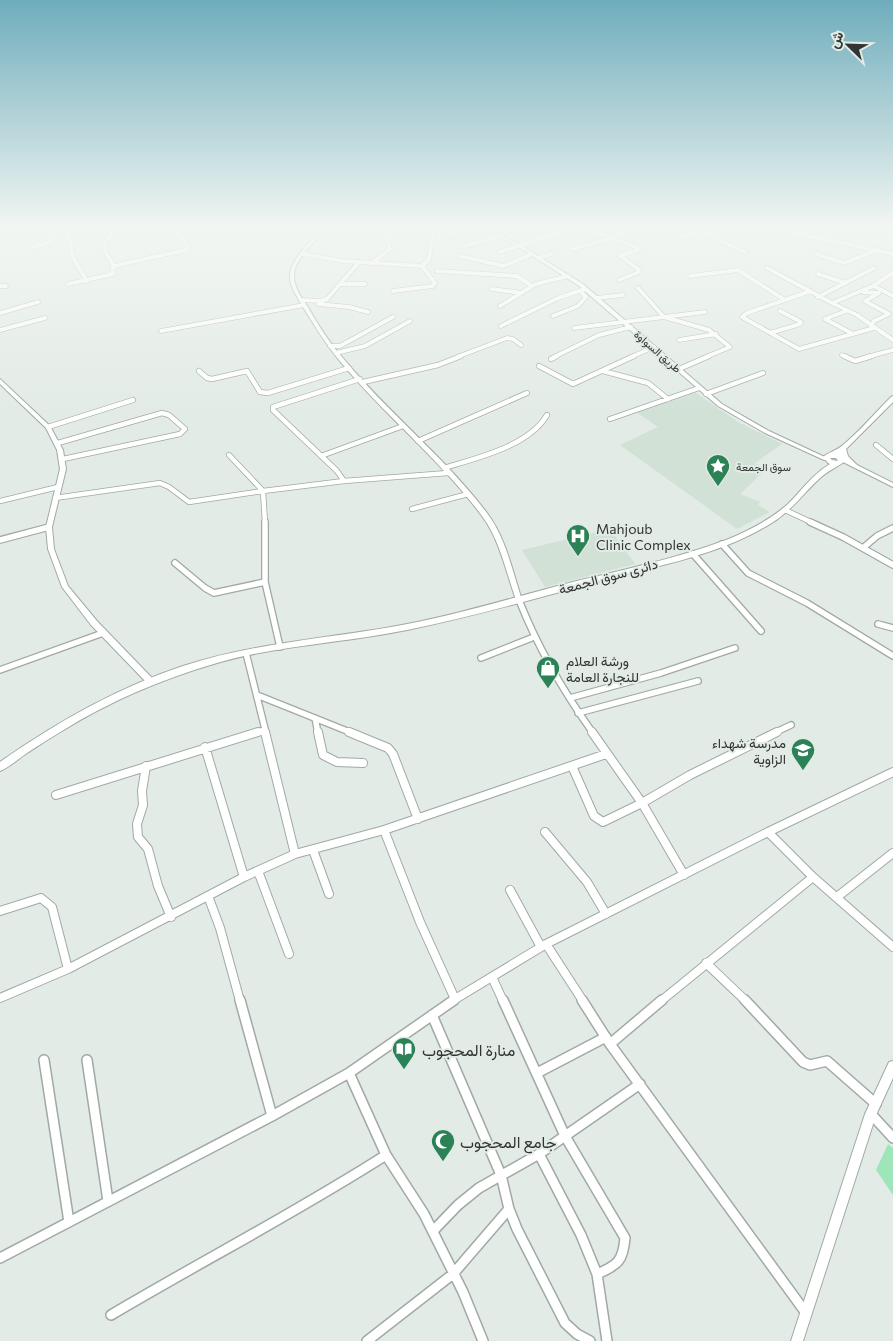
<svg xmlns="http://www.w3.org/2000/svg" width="893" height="1341" font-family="Commissioner,Vazirmatn,sans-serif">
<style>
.built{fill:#d1e1d6}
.green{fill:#9ee6ba}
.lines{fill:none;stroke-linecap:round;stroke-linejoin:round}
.minor-far4-casing{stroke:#a1a9a4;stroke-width:5}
.minor-far3-casing{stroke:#a1a9a4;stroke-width:6}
.minor-far2-casing{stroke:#a1a9a4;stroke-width:8}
.minor-far1-casing{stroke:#a1a9a4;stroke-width:10}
.minor-casing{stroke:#a1a9a4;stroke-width:12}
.tertiary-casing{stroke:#a1a9a4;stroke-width:2}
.secondary-casing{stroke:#a1a9a4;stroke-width:2}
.minor-far4{stroke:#fff;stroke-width:4}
.minor-far3{stroke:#fff;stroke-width:4.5}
.minor-far2{stroke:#fff;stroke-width:5.5}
.minor-far1{stroke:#fff;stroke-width:8}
.minor{stroke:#fff;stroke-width:9}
.tertiary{fill:#fff;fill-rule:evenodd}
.secondary{fill:#fff;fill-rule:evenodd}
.labels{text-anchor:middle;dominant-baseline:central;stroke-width:4;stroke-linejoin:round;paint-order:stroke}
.far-street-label{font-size:11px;fill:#323533;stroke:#e2ebe5}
.far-poi-label{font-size:11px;fill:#323533;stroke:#e2ebe5;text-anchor:start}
.poi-label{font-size:14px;fill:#323533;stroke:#e2ebe5;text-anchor:start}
.street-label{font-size:14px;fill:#323533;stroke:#e2ebe5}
.near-poi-label{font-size:16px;fill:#323533;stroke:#e2ebe5;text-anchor:start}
</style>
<rect width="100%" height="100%" fill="#e2ebe5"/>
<path class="built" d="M695 392 738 422 782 444 755 463 766 469 740 494 760 502 758 505 770 512 737 529 620 445 658 427 636 412Z
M610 529 635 564 545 587 522 550Z"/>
<path class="green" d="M888 1144 893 1148V1195L876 1170Z"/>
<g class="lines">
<g class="minor-far4-casing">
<path id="minor-far4" d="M584 227 638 248
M605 227 627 236
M631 227 643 230
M719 227 727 229 758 227
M767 227 893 254
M727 229 708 235 745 252
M68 232 73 258 87 281
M95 232 98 227
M110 232V236L104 244 106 253 114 266
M451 236 456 229 465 227
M681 237 705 231 713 233
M465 246 500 236
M34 247 52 241 55 231
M572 249 613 238
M500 252 578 227
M303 254 343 261 422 266 429 259 434 227
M816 254 844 263 877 250
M460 256 504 266 532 254
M538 258 552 254
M372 263 390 249 385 232
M767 268 832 303
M437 271 517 276 532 286
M893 273 873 286 832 303 857 315 893 340
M818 274 846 283
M690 276 738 270 785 300
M619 280 639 272 638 269 620 256 638 250V248
M68 284 113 274 112 268 118 265 186 250 188 247 177 231
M340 284H365
M0 286H6
M876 287 893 296
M638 288 664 317 709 330 730 347 706 357
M492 289 522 293
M393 291 433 286 435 283 422 266
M808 292 747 313 742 317 799 349 874 328
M863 292 879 293 865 301 889 314 874 321 871 326
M818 297 874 268
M597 298 623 295
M301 300 321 301 327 299 359 262
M318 304 349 307 368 312
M500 306 536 284 568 276
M846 311 825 319 853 334
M0 313 38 302
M553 316 578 306 586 297 580 291
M501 326 558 298 585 289
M574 328 705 312
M0 330 45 318
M161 331 304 305
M770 333 800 324 801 322 780 311
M679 340 716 334
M330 346H340L393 317
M336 353 365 346 410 321
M842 355 847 357
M457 357 507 338 513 339 521 345
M554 357 599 335 631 327
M631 357 654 347
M867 357 893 350"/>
</g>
<g class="minor-far3-casing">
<path id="minor-far3" d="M844 356 855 361 872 356
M551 359 557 356
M539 366 573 384 634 356
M679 369 709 356
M199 371 207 378 212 379 247 371 260 392 268 393 349 368
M603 371 648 383 668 399
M363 382 438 365 461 356
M706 394 763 373
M610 419 699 388
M48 427 133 400
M418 441 527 393
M58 443 162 413 169 415 185 429 180 434 63 459
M876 445 893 459
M229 455 263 491
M321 456 403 426
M444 468C477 458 529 446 547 415
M344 481 448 473
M55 498 160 483 169 487 189 502 263 491
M0 501 58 487
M412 509 468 494
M785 510 813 523
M265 523 263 491 344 481 337 471 273 410V407L360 379"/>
</g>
<g class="minor-far2-casing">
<path id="minor-far2" d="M265 522V582L280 647
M810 522 843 537 893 565
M0 540 49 527
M722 544 748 573 807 603 893 656
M863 548 877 536 893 528
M693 554 761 631
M175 563 205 588 214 593 265 582
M519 600C538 648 563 691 593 733
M878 624 893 628
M246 653 266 733
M481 658 534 637
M0 670 103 633
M257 695 352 733
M570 698 661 673 735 648
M578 713 698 681
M315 718 318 733
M254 733 265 730
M774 733 791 725"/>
</g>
<g class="minor-far1-casing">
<path id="minor-far1" d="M265 732 295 854
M318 732 323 755 337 762 363 763
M349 732 388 748 393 754 418 819
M592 732 642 803 684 875
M205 747 244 877
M146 766 142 791 143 805 137 824 138 837 148 849 158 886 171 917
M572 766 594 816 603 822 642 803 690 775 777 732
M56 795 258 732
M384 830 420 922 455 999
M545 832 587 882 606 914
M768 832 813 877
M313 850 329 894
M258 871 289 954
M510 890 541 947
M208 896 220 928 240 1001
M837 897 893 853
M0 911 41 898 52 907 68 969
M546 944 583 1001
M706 963 746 1001
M492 977 503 1001
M0 998 68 969 244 877 295 854 384 830 606 754
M452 1001 546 944 768 832 893 772
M661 1001 813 877 893 947"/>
</g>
<g class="minor-casing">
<path id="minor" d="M240 1000 272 1116
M503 1000 565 1136 625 1238C623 1261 618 1265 597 1274
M582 1000 610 1044 806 1313
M745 1000 803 1062 810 1065 827 1061 876 1104
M432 1015 501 1175 509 1209 517 1229 565 1323 577 1334 590 1341
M610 1044 662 1000
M44 1060 69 1222
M87 1060 108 1201
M349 1073 386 1155 424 1214 463 1292 483 1341
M537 1073 606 1037
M871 1114 893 1138
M539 1154 640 1084
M433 1231 458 1205 479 1188 539 1154 581 1235 597 1274 607 1341
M0 1258 272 1116 349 1073 454 1000
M111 1315C202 1261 297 1212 386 1155
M367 1341 453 1274 509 1209"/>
</g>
<g class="tertiary-casing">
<path id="tertiary" d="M207 227H218L216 228 162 233 0 231V229L162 231Z
M324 227H328C317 240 294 258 294 276 294 287 302 299 308 307 318 325 329 342 342 357 387 412 444 456 487 513 506 538 512 570 522 600L521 602H517L516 600C506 572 500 540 482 516 440 459 384 415 339 360 325 343 314 325 303 307 298 298 289 286 290 275 291 258 313 239 324 227Z
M479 227H483L519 244 583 284 722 404 769 431 829 459 828 460H824L765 433 718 406 579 286 517 246Z
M0 379 50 426 63 450 66 469 52 527 54 549 68 586 97 621 153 679 154 681 153 683H147L91 625 62 587 48 549 46 527 60 469 57 450 46 428 0 384Z
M841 457 893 483V487L839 460V458Z
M893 1061V1078L876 1115 803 1341H791L865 1114 889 1062Z"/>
</g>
<g class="secondary-casing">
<path id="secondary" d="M893 396V402L846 449 848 456 857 465V467H853L845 461C838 467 827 471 819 479 800 497 789 514 765 527 719 554 663 565 612 578 544 596 476 616 407 630 344 643 279 645 217 663 162 679 110 701 62 731 50 738 38 746 27 753 18 759 10 767 0 771V762C57 722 117 688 183 666 250 644 321 639 391 627 448 617 505 600 561 585 616 571 673 560 726 540 748 531 770 520 788 504 802 490 813 474 830 464L828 463 823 457C829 452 836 451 843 445 860 431 875 413 891 397ZM830 458H836L838 461 832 460Z"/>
</g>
<use href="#minor-far4" class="minor-far4"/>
<use href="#minor-far3" class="minor-far3"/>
<use href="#minor-far2" class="minor-far2"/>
<use href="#minor-far1" class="minor-far1"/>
<use href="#minor" class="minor"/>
<use href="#tertiary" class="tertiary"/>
<use href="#secondary" class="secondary"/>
</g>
<linearGradient id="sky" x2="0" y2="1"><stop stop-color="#6fadbc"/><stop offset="0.55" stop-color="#f2f6f3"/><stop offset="1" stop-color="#f2f6f3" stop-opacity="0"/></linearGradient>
<rect width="893" height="414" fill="url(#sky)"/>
<defs>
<g id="sight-pin" transform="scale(1.25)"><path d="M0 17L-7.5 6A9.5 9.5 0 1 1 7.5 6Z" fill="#2b8256" stroke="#e2ebe5"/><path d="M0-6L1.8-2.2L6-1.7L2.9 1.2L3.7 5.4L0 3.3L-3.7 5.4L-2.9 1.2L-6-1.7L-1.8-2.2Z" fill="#fff"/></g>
<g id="hospital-pin" transform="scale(1.25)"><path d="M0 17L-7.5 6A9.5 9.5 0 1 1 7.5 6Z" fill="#2b8256" stroke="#e2ebe5"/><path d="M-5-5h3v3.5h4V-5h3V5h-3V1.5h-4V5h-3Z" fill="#fff"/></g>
<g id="shop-pin" transform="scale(1.25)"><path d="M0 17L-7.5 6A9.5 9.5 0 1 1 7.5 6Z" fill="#2b8256" stroke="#e2ebe5"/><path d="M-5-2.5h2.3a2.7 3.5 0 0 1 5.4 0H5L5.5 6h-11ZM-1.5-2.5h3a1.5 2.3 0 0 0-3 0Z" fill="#fff"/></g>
<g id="school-pin" transform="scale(1.25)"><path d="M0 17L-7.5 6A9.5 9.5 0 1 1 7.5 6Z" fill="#2b8256" stroke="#e2ebe5"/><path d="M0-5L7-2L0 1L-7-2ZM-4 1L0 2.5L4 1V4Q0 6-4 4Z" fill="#fff"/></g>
<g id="library-pin" transform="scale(1.25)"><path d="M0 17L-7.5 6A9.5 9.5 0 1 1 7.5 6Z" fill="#2b8256" stroke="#e2ebe5"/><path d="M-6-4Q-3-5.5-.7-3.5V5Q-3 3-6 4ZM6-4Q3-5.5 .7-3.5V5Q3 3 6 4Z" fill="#fff"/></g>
<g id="mosque-pin" transform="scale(1.25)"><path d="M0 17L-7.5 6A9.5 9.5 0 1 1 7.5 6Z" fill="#2b8256" stroke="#e2ebe5"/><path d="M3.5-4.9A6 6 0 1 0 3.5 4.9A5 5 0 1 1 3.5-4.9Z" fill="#fff"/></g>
</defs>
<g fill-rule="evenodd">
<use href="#sight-pin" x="718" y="466"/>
<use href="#hospital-pin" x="578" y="536"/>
<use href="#shop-pin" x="548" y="668"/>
<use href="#school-pin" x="803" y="750"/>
<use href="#library-pin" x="404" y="1049"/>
<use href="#mosque-pin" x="443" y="1141"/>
</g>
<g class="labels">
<g class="far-street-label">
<text transform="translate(658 351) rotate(41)">طريق السواوة</text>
</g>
<g class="far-poi-label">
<text x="736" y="466">سوق الجمعة</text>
</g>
<g class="poi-label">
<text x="596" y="528">Mahjoub<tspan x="596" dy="16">Clinic Complex</tspan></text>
<text x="566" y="660">ورشة العلام<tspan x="566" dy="16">للنجارة العامة</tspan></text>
<text x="786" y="742" text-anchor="end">مدرسة شهداء<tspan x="786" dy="16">الزاوية</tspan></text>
</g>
<g class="street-label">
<text transform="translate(608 576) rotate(-15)">دائرى سوق الجمعة</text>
</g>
<g class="near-poi-label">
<text x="422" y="1049">منارة المحجوب</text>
<text x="460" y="1141">جامع المحجوب</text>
</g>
</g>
<g transform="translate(848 45) rotate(293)" stroke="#e2ebe5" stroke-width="4" paint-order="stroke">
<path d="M0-4L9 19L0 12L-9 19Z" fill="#323533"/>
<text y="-8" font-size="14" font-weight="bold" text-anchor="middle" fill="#323533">ش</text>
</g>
</svg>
